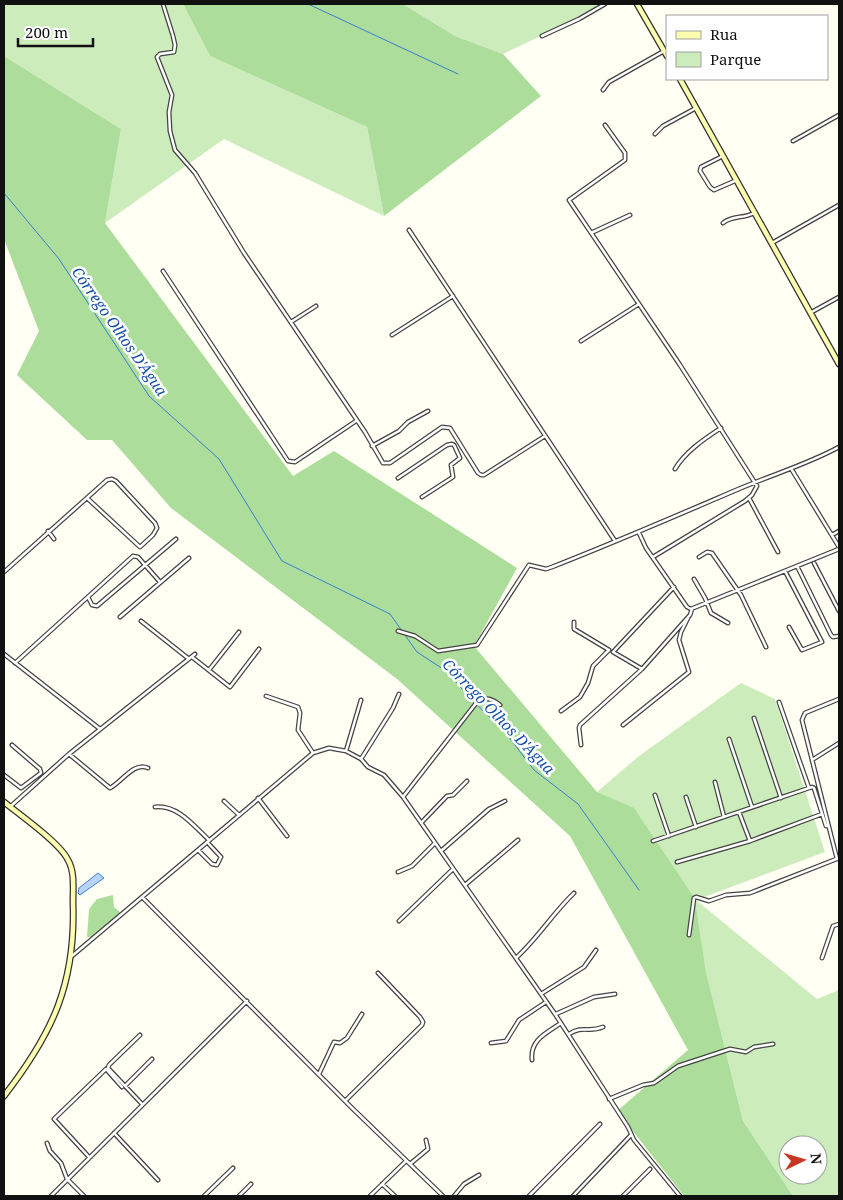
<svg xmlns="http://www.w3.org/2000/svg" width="843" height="1200" font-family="'Noto Serif',serif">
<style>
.green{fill:#cdecbc;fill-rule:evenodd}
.forest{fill:#addd9b}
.water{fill:#b8d5f8;stroke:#3c7dd1}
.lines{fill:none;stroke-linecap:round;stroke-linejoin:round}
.stream{stroke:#3c7dd1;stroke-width:1}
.street-casing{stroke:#444;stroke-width:5}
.secondary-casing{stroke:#333;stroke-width:7}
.street{stroke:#fff;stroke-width:2.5}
.secondary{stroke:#fbffaf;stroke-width:4.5}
.labels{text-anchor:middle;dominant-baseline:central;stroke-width:5;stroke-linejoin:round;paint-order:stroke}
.water-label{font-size:15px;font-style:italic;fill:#154fa7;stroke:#fff}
</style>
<rect width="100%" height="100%" fill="#fffff4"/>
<path class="green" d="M4 4H183L210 56 367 127 384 216 224 139 105 223 121 129 4 56Z
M403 4H608L503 54 455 36Z
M741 683 775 699 825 852 696 900 817 999 839 990V1196H793L743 1121 706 972 695 899 597 792 639 756ZM788 1145H818V1175H788Z"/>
<path class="forest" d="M183 4H403L455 36 503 54 541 96 384 216 367 127 210 56Z
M4 56 121 129 105 223 293 476 334 451 517 568 474 646 597 792 634 808 695 899 706 972 743 1121 793 1196H684L617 1111 688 1050 570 836 397 679 171 508 112 440H87L17 375 39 331 4 239Z
M113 895 114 907 121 913 93 937H87L89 909 97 899Z"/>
<path class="water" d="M98 873 104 878 80 895 78 893 79 888Z"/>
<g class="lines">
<path class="stream" d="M308 4 458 74
M4 193 59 259 149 396 219 459 282 561 390 614 417 652 446 671 471 699 505 732 534 770 578 804 639 890"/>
<g class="street-casing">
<path id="street" d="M163 4 173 36 175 45 174 52 160 54 157 57 172 95 169 112 170 131 175 150 195 173 244 253 365 432 383 463H390L442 427 450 428 478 473 481 475H484L545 436
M542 36 579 19 605 4
M603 90 609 82 664 51
M605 125 625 153V160L569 200 680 365 757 486 752 495 745 501 653 557
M655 134 663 126 696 108
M793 141 839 115
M723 156 701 167 700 171 710 187 714 190 737 180
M723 223C732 215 743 219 754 213
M409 230 615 541
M591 233 630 215
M772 243 839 205
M163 271 288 461 295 462 356 421
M810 313 839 297
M291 322 316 306
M392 335 453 296
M581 341 639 304
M372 446 399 431 408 422 428 411
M675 469C685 452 704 439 721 428
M792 470 839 547
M398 478 447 445 452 444 454 445 460 458 451 465 453 477 422 497
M749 498 778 552
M48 531 54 539
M639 533 646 548 687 607 691 609 839 549
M832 535 839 531
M699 557 707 552 712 553 741 595 766 647
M814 563 839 611
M797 566 831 635 833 637 839 636
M785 571 822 642 802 650 789 627
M4 572 107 480 112 479 116 481 155 523 157 528 153 535 140 547 87 498
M694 579 705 598 711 613 728 623
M88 597 92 605 97 606 176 539
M120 617 189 558
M141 621 189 659
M574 622V629L609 650
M398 631 415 636 438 651 477 645 529 565 546 569 552 567C616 542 678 515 741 488 774 474 808 464 839 447
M4 654 100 729
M192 657 230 687 259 649
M15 663 133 556 138 557 160 582
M642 669 613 652 674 587
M209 670 239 632
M266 696 298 707 300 713 298 730 313 753
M779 702 809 788
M561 711 580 697 588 683 593 666 609 650
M754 718 781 798
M623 725 689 672 679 640 681 632 688 618
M729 739 752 807
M581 745 579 728 580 725 642 669 690 615 692 609
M346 751 361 700
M69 754 110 788C121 783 134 761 148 768
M361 759 393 708 399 694
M812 760 839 743
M4 775 21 788 41 773 40 769 12 745
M715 782 724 817
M655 795 669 836
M403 797 477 702C486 696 492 699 500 705
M686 797 696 827
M258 798 287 836
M224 801 239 815
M11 806 69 754 195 654
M155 807C177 804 194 826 209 840
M739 812 750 841
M421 823 447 796 453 795 467 781
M653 841 812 787 814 788 826 826H828
M198 850 212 864 217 865 221 857 207 842
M441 851 489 809 505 801
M837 859 802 720 805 713 839 699
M677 862 750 841 822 814
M398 872 412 866 435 843
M465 885 518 840
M142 897 351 1107 443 1196
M399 921 453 869
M689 935 694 898 696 897 709 901 726 895 750 893 839 858
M72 956 313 753 329 748 346 751 361 759 368 767 384 775 403 797 555 1014 628 1127 634 1140 680 1196
M516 958C538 938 553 913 574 893
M822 958 833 926 839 924
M541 994 584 967 596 950
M556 1014 594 997 615 994
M569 1034C583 1025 589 1033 603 1027
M140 1035 109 1065 108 1068 142 1104
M491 1043 506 1041 519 1020 546 1002
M532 1060C530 1040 545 1034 561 1023
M319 1074 334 1042 340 1043 347 1038 362 1014
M125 1086 152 1059
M609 1099 643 1085 654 1083 678 1066 730 1049 746 1052 754 1047 773 1044
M345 1101 422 1025 423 1022 420 1017 378 973
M114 1133 158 1180
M47 1143 50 1151 61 1163 67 1179 84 1196
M89 1157 54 1119 106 1069 122 1087
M410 1164 428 1149 426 1140
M382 1184 395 1196
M51 1196 247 1001
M204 1196 233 1168
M239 1196 251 1184
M370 1196 406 1161
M454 1196 464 1184 479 1175
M529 1196 600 1124
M573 1196 631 1135
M623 1196 650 1169"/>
</g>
<g class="secondary-casing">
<path id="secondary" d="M637 4 667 56
M680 79 839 364
M4 802C20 815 60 843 68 860 75 872 73 889 73 902 76 983 53 1033 4 1096"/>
</g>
<use href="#street" class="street"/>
<use href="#secondary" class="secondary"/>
</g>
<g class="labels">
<g class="water-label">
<text transform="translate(120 331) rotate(55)">Córrego Olhos D'Água</text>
<text transform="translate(499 716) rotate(46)">Córrego Olhos D'Água</text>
</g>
</g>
<rect width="843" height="1200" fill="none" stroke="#111111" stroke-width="10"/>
<rect x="666" y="15" width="162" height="65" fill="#ffffff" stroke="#a0a0a0"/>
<rect x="676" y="31" width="25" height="8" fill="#fbffaf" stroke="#a0a0a0"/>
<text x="710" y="40" font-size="15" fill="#111111">Rua</text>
<rect x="676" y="52" width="25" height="15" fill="#cdecbc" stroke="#a0a0a0"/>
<text x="710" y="65" font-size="15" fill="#111111">Parque</text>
<g transform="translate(803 1160) rotate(85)"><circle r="24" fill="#ffffff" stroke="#a0a0a0"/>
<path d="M0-4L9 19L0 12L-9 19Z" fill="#c63724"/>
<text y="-8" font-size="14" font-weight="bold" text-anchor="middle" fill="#111111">N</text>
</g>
<path d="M18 38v8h75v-8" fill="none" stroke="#111111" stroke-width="2.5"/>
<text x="25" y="38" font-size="15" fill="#111111" stroke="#ffffff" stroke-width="4" paint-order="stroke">200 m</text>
</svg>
